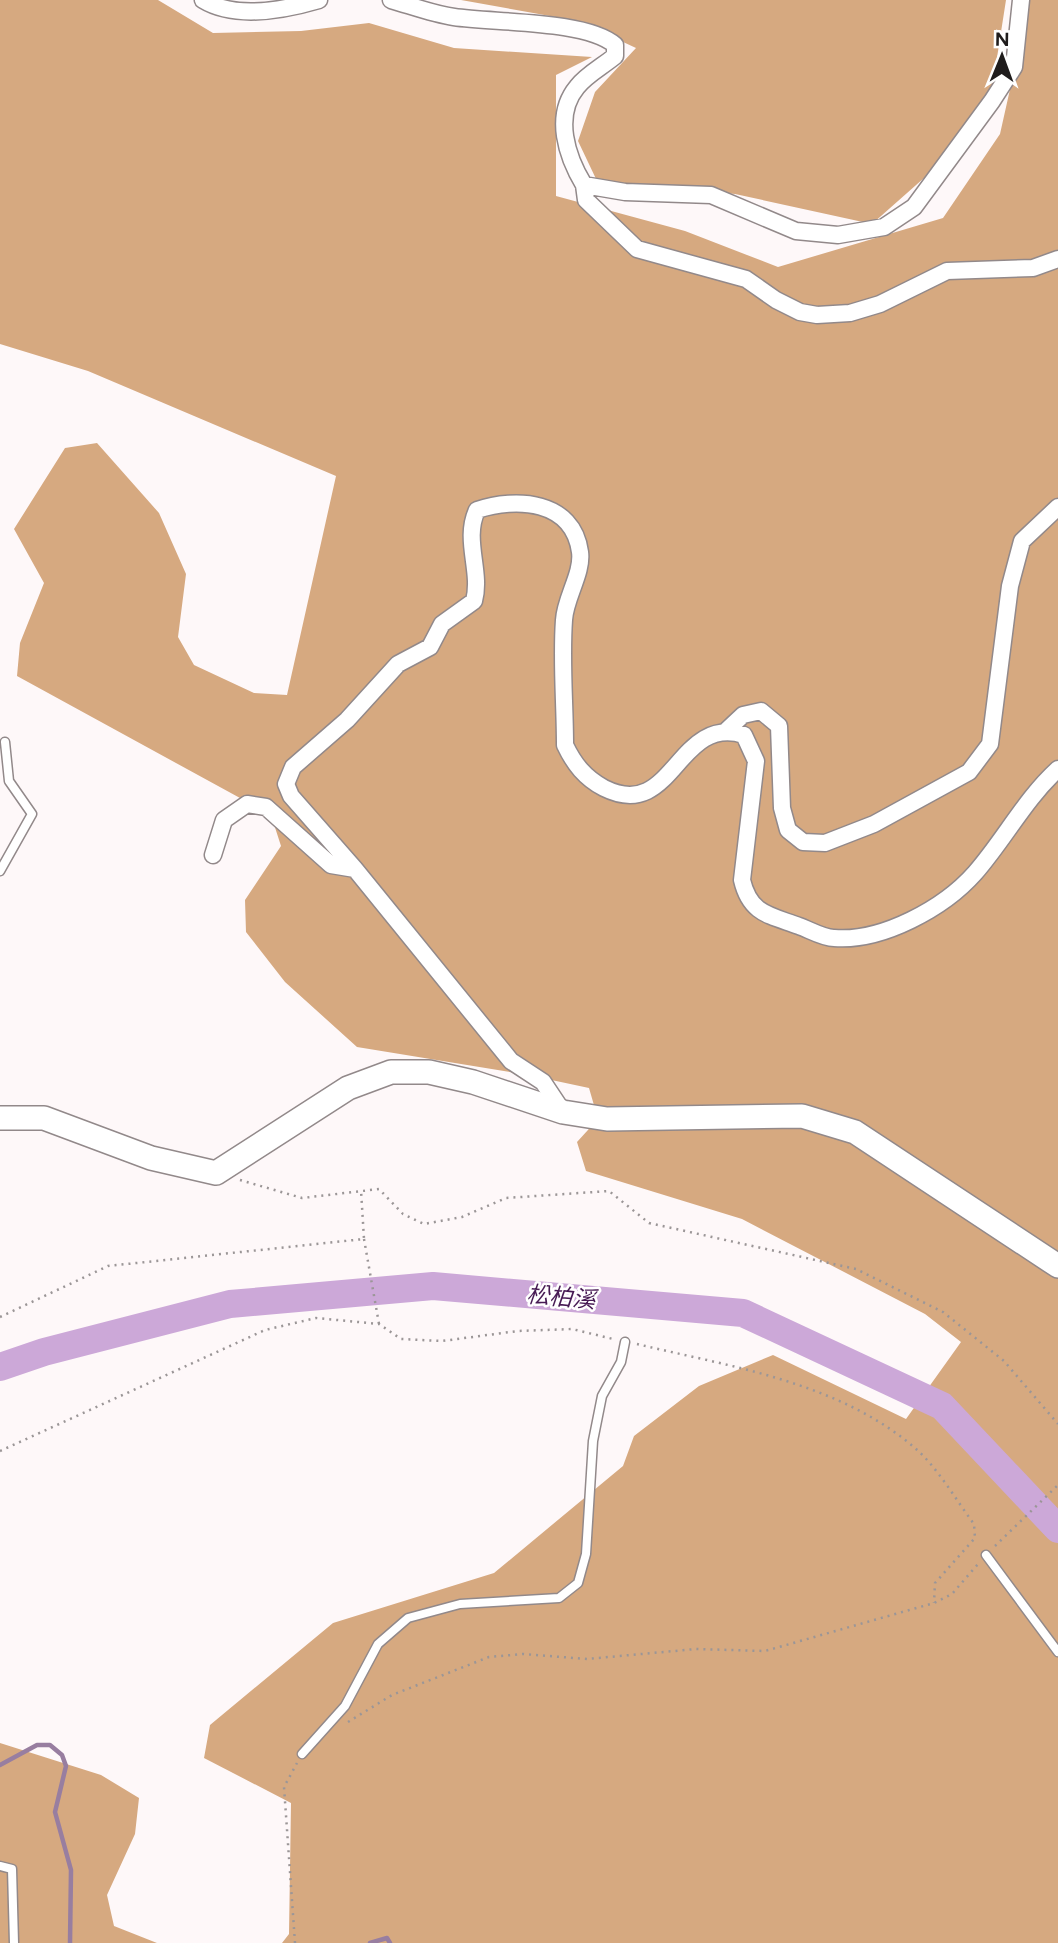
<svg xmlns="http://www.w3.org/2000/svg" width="1058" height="1943" font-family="Figtree,'Noto Sans TC',sans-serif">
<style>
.forest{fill:#d6a980}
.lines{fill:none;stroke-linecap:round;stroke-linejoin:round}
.stream{stroke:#987ea0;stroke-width:4.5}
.river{stroke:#cca8d8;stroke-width:28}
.service-casing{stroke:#92898a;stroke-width:11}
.minor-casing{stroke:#92898a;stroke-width:19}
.secondary-casing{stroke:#92898a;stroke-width:26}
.path{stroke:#9b9697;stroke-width:2.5;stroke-dasharray:2 5;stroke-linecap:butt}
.service{stroke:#fff;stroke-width:8}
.minor{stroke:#fff;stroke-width:16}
.secondary{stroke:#fff;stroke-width:23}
.labels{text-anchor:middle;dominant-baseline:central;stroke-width:5;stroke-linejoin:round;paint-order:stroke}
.water-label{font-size:23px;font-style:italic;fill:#471b54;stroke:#fff}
</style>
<rect width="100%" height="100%" fill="#fef8f9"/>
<path class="forest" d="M0 0H158L213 33 301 31 369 23 454 48 592 57 556 75V196L685 231 778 267 943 218 1000 134 1030 0H1058V1943H282L289 1934 291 1803 204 1758 210 1725 333 1623 494 1573 623 1466 634 1436 699 1386 773 1355 906 1419 961 1342 925 1314 742 1219 586 1171 577 1142 598 1119 589 1088 528 1075 357 1047 285 982 246 932 245 900 281 846 271 815 17 676 20 643 44 583 14 529 65 448 97 443 159 513 186 574 178 637 194 665 254 693 287 695 336 476 88 371 0 344Z
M461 0H1006L991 96 924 178 872 224 735 194 597 181 578 141 595 92 636 48 578 21Z
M0 1743 101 1775 139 1798 135 1834 107 1895 114 1926 157 1943H0Z"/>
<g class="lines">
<path class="stream" d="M0 1765 37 1745H50L62 1755 66 1766 55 1812 71 1870 70 1943
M370 1943 387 1938 390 1943"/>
<path class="river" d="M0 1367 44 1352 230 1304 433 1286 743 1313 942 1406 1058 1529"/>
<g class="service-casing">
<path id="service" d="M0 871 32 814 9 781 5 742
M986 1555 1058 1652
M302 1754 345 1706 378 1644 408 1618 460 1604 559 1598 578 1583 586 1554 593 1441 602 1396 621 1362 625 1342
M0 1866 12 1869 14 1943"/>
</g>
<g class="minor-casing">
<path id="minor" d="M203 0C236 20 285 10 319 0
M391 0C412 6 433 14 454 17 495 23 586 20 615 45V56C603 66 586 75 577 87 553 116 567 157 584 185L625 192 711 195 796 231 838 235 884 227 914 207 992 101 1014 67 1021 0
M584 185 586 200 637 249 746 279 776 300 800 312 817 315 850 313 880 304 947 271 1033 268 1058 259
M727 730 743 715 761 711 779 726 782 808 788 830 803 842 825 843 874 824 969 772 990 744 1010 586 1022 541 1058 507
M213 855 224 820 247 804 266 807 331 865 355 869
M563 1112 543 1082 511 1061 355 869 291 796 286 784 293 767 347 720 398 664 430 647 442 624 474 601C482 571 463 540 477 510 516 497 573 500 580 552 583 573 565 598 564 620 561 661 565 704 565 745 574 764 585 778 604 788 674 823 676 714 744 735L756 761 742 880C750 914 769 915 799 926 810 930 823 938 834 938 882 942 944 908 975 873 1004 840 1025 799 1058 769"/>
</g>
<g class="secondary-casing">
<path id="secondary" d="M0 1118H44L151 1158 216 1173 348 1088 391 1072H429L473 1082 563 1112 607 1119 802 1116 855 1132 1058 1266"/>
</g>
<path class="path" d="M240 1180 302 1198 379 1189 403 1214 424 1224 462 1217 506 1198 609 1191 649 1223 856 1269 943 1312 1004 1361 1058 1424
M364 1239 379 1324
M0 1317 108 1266 364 1239 361 1190
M637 1344C732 1367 838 1382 915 1448 938 1468 956 1500 974 1524L975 1538 935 1583 934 1603
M0 1451 265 1330 316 1318 379 1324 401 1339 442 1341 518 1331 572 1329 613 1339
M995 1546 1058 1485
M348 1722 392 1695 489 1657 523 1654 587 1659 696 1649 765 1651 934 1603 952 1594 978 1564
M295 1943 284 1787 297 1763"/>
<use href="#service" class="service"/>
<use href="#minor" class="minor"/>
<use href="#secondary" class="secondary"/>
</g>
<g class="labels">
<g class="water-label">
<text transform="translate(561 1297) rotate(5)">松柏溪</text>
</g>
</g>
<g transform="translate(1002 56) rotate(1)" stroke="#ffffff" stroke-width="5" paint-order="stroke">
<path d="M0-5L12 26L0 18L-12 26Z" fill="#1f1c1c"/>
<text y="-10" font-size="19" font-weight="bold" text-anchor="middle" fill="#1f1c1c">N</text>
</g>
</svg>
